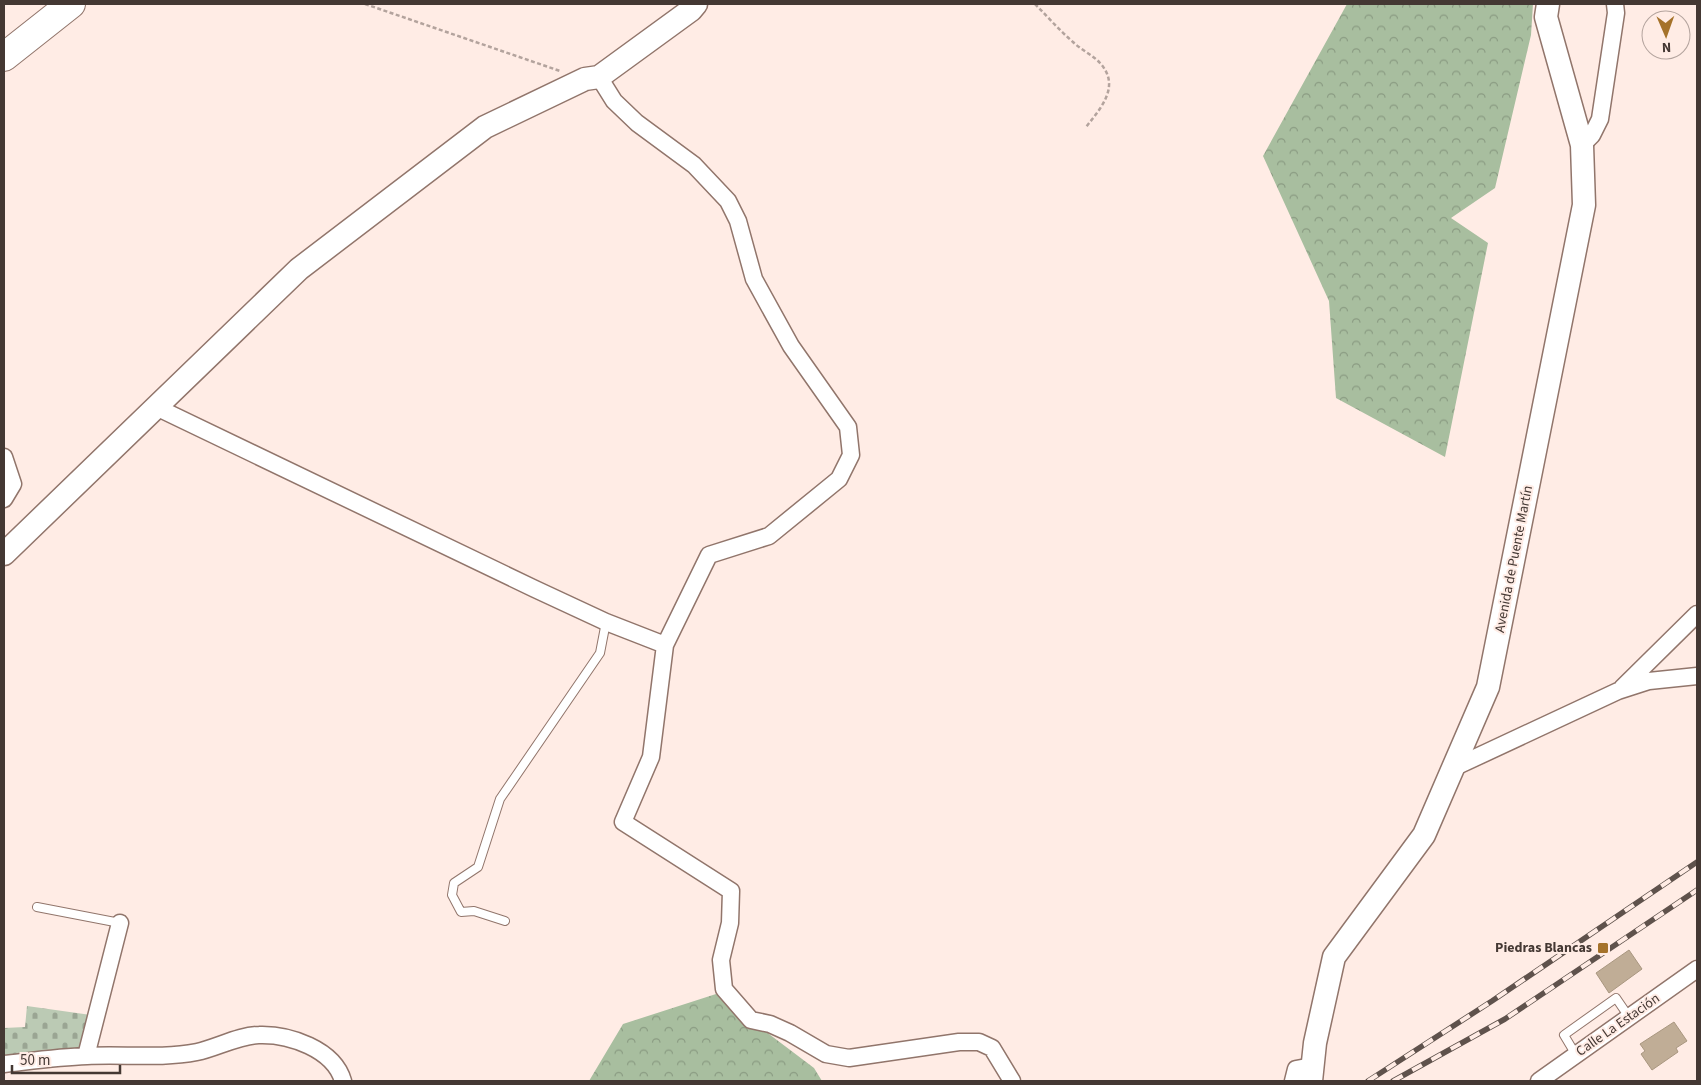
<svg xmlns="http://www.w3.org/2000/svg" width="1701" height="1085" font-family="'Source Sans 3',sans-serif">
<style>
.forest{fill:url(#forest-crowns)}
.cemetery{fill:url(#cemetery-stones)}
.building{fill:#c0ad96;stroke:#a99780}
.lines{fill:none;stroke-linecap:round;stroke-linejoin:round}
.lane-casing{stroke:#91756b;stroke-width:10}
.street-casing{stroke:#91756b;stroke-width:19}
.secondary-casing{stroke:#91756b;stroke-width:25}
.highway-casing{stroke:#91756b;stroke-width:30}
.path{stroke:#b3a39d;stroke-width:2.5;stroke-dasharray:4 2.5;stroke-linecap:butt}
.lane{stroke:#fff;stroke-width:8}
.street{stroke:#fff;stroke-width:16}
.secondary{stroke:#fff;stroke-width:22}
.highway{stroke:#fff;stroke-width:28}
.rail-casing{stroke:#5f524c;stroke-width:5.5}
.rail{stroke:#ffece5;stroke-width:4;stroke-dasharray:11;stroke-linecap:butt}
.poi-dot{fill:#a5722a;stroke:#ffece5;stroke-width:2}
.labels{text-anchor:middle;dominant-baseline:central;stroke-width:4;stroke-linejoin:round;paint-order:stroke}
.street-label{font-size:14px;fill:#443833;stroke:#ffece5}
.poi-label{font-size:14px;font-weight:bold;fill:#443833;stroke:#ffece5;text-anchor:end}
</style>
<defs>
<pattern id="forest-crowns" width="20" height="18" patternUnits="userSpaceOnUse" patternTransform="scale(1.25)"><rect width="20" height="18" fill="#a8be9f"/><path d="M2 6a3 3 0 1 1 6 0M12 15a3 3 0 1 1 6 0" fill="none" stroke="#8a9b82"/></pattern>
<pattern id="cemetery-stones" width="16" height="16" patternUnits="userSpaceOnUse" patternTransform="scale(1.25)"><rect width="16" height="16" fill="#bbcab4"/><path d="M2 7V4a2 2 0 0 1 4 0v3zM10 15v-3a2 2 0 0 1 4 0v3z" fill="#9aa593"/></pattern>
</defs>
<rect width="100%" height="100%" fill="#ffece5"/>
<path class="forest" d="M1347 4H1533L1531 35 1495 188 1451 218 1488 243 1445 457 1336 398 1329 301 1263 156Z
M716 994 814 1068 822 1081H589L623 1024Z"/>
<path class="cemetery" d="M27 1006 91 1015 80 1050 4 1057V1028L25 1027Z"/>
<path class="building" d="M1629 950 1642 969 1609 993 1596 973Z
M1674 1022 1687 1041 1676 1048 1678 1052 1652 1070 1641 1054 1645 1051 1640 1044Z"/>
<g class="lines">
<g class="lane-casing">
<path id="lane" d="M37 907 120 923
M505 921 474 911 461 912 452 895 454 883 478 867 500 799 600 653 606 622
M1576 1055 1564 1035 1616 998 1629 1017"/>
</g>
<g class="street-casing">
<path id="street" d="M599 77 614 101 637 123 694 165 728 201 738 221 754 279 791 346 848 427 851 455 839 479 769 536 709 555 665 645 651 757 623 822 731 891 730 923 721 960 724 989 751 1020 770 1024 790 1033 826 1054 849 1058 959 1042H979L992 1048 1012 1081
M1582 145 1592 135 1600 119 1616 13 1615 4
M158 408 535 589 606 622 665 645
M4 457 13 484 4 499
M1622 688 1697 614
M1453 768 1618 691 1649 681 1697 676
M86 1056 120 923
M4 1064C31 1061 59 1057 87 1056 123 1054 161 1059 197 1052 216 1048 240 1035 259 1035 289 1034 334 1049 343 1081
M1293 1081 1296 1069 1312 1066
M1539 1081 1697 969"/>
</g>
<g class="secondary-casing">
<path id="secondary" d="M4 554 299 269 485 127 585 79 599 77 691 10 696 4
M1311 1081 1315 1043 1334 957 1424 835 1488 687 1584 205 1582 145 1546 17 1548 4"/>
</g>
<g class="highway-casing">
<path id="highway" d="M4 57 71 4"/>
</g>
<path class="path" d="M365 4 560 71
M1035 4C1047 16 1059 30 1073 42 1081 50 1093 55 1100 63 1121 86 1101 108 1086 127"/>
<use href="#lane" class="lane"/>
<use href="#street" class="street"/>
<use href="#secondary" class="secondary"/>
<use href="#highway" class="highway"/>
<g class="rail-casing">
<path id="rail" d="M1368 1081 1492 1001 1697 862
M1393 1081 1505 1019 1697 890"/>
</g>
<use href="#rail" class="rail"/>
</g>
<rect class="poi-dot" x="1597" y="942" width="12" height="12" rx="2.5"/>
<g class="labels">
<g class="street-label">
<text transform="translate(1514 559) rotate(-79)">Avenida de Puente Martín</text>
<text transform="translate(1618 1025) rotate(-35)">Calle La Estación</text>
</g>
<g class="poi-label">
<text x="1592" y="948">Piedras Blancas</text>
</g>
</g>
<rect width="1701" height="1085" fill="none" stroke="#443833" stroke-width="10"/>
<g transform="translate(1666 35) rotate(178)"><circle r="24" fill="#ffece5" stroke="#b4a49e"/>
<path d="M0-4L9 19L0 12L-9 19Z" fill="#a5722a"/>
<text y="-8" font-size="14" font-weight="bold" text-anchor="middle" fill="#443833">N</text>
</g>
<path d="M12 1065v8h108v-8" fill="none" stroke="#443833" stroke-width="2.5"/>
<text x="20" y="1065" font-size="15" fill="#443833" stroke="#ffece5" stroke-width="4" paint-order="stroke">50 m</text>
</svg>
